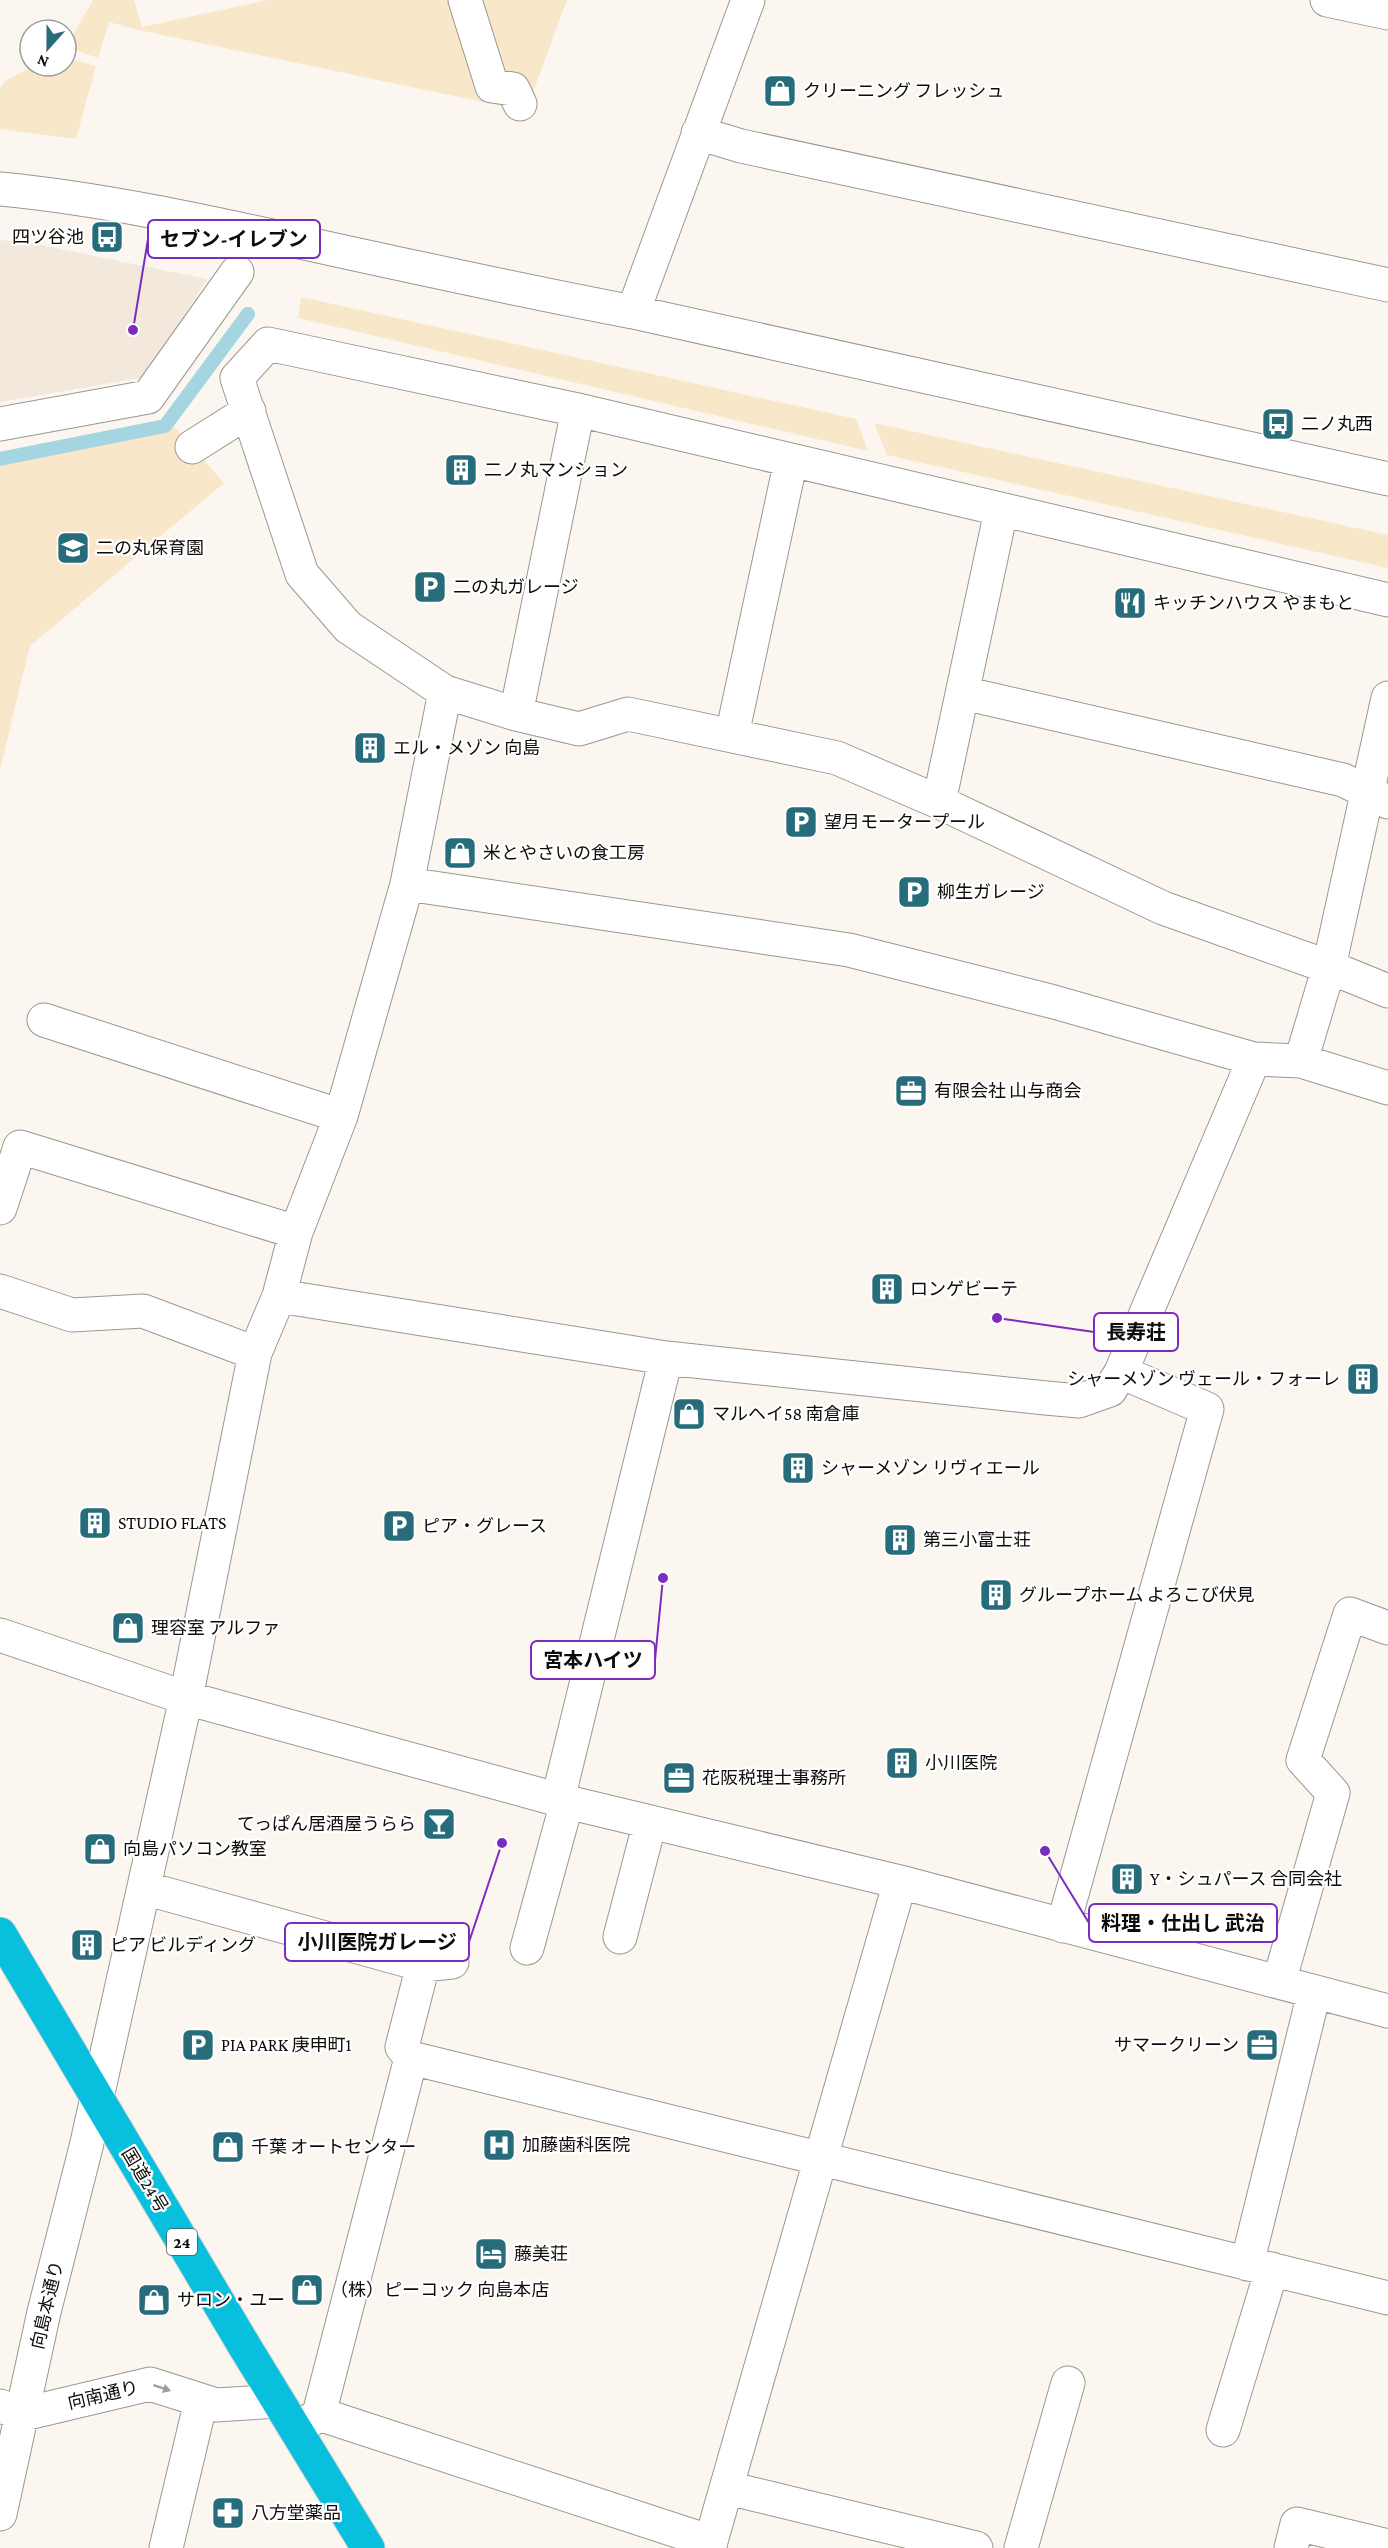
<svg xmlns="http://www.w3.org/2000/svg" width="1388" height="2548" font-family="'Crimson Pro','Noto Sans JP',serif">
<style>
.built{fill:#f2e9dc}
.green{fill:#f9e7c9}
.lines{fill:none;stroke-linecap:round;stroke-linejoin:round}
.stream{stroke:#a4d5e1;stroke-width:14}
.minor-casing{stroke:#9b9791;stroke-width:35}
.highway-casing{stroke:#d4d3d3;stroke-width:35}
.minor{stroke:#fff;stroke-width:33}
.highway{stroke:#08bfde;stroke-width:33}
.oneway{fill:#9f9e9d}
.labels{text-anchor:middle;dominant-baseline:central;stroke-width:4.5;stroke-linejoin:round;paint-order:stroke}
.shield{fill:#fff;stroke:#565554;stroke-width:1.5}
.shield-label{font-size:16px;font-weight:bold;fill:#0e0c0a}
.poi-label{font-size:18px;fill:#0e0c0a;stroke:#fff;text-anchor:start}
.street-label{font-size:18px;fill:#0e0c0a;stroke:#fff}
.leader{fill:none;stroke:#7b2cbf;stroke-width:2}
.callout-dot{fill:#7b2cbf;stroke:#fff;stroke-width:2}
.callout{fill:#fff;stroke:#7b2cbf;stroke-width:2}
.callout-label{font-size:20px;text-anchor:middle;font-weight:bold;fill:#0e0c0a}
</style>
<rect width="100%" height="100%" fill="#fbf7f0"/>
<path class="built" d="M0 240 31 243 207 279 146 377 0 402Z"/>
<path class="green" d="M93 0H134L142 27 268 0H567L526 111 134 29 109 22 98 58 66 47Z
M66 57 96 66 76 139 0 129V89L5 81 33 66H66Z
M301 297 856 419 868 451 298 318Z
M874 423 1388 535V568L887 455Z
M174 426 224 483 30 646 0 769V463Z"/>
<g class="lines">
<path class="stream" d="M0 459 165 426 248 314"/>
<g class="minor-casing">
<path id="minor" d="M465 0 492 86 513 89 520 104
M1327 0 1388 13
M698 133 741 146 1388 285
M0 189C103 199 203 221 304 243 413 267 523 291 633 312L1388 479
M633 312 748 0
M0 424 148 397 237 272
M192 447 249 411
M1388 600 578 410 268 344 237 378 302 574 348 627 445 692 516 714 579 729 628 714 837 758 939 802 1163 908 1329 967 1388 991
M963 693 1343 780 1388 802
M516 714 578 410
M732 735 791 460
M939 802 1001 511
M407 884 849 950 1054 1002 1254 1059 1301 1061 1388 1088
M44 1020 341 1116
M1301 1061 1329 967 1388 698
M0 1208 20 1147 296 1232
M0 1291 72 1315 143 1311 255 1353
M279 1296 666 1358 1046 1398 1079 1401 1110 1390 1121 1372
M0 1635 186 1698 567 1802 900 1882 1388 2011
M558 1799 666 1358
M144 1888 423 1965 452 1962
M1063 1926 1207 1409 1121 1372 1254 1059
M620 1937 650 1822
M527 1948 567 1802
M1279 1982 1333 1793 1303 1760 1350 1614 1388 1628
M411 2058 402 2047 423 1965
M1247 2264 1314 1993
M0 2406 24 2414 150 2384 216 2405 278 2401
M319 2414 711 2542
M297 2430 319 2414 411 2058 1388 2298
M1223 2430 1272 2269
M728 2488 976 2548
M0 2514 44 2312 86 2147 186 1698 255 1353 279 1296 296 1232 341 1116 407 884 445 692
M166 2548 201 2401
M709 2548 900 1882
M1021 2548 1068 2383
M1291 2548 1297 2524 1388 2546"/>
</g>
<g class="highway-casing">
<path id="highway" d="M0 1934 245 2347 368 2548"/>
</g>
<use href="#minor" class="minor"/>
<use href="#highway" class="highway"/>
</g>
<defs><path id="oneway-solid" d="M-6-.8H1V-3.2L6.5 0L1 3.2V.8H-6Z" transform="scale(1.5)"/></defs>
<use class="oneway" href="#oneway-solid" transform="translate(162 2388) rotate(18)"/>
<defs>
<g id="shop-square" transform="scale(1.725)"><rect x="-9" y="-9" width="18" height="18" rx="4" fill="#266c7b" stroke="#fff"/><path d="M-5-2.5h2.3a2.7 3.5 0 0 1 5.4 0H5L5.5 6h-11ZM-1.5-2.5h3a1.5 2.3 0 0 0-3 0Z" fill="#fff"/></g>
<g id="bus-square" transform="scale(1.725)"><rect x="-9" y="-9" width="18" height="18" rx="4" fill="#266c7b" stroke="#fff"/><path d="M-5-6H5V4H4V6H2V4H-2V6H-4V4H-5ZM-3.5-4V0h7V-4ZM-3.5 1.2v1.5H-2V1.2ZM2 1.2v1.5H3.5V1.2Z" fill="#fff"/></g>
<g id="building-square" transform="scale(1.725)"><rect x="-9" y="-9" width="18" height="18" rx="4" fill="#266c7b" stroke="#fff"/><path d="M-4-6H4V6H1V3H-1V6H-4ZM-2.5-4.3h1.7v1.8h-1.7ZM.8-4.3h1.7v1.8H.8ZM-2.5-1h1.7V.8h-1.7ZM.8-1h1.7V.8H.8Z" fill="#fff"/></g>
<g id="school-square" transform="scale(1.725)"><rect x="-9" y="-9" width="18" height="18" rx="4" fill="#266c7b" stroke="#fff"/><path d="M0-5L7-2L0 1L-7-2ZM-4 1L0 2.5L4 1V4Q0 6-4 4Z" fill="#fff"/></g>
<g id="parking-square" transform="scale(1.725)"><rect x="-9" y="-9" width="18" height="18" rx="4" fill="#266c7b" stroke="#fff"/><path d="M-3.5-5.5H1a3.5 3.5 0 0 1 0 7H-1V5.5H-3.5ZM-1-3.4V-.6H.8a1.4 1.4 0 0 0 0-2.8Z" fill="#fff"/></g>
<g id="restaurant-square" transform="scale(1.725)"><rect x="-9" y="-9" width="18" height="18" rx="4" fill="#266c7b" stroke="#fff"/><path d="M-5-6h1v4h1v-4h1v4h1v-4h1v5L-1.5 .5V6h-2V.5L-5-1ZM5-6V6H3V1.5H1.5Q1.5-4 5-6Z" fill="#fff"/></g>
<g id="office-square" transform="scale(1.725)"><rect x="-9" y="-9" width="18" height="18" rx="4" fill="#266c7b" stroke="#fff"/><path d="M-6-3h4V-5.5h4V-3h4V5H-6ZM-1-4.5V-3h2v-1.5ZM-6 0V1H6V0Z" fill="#fff"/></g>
<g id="bar-square" transform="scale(1.725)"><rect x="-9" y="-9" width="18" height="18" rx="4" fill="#266c7b" stroke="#fff"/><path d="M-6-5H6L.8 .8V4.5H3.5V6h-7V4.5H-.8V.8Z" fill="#fff"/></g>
<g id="hospital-square" transform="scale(1.725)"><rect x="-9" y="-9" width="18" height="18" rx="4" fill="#266c7b" stroke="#fff"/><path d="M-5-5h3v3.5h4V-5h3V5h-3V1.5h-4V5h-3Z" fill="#fff"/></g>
<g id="hotel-square" transform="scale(1.725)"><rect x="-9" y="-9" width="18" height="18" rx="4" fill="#266c7b" stroke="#fff"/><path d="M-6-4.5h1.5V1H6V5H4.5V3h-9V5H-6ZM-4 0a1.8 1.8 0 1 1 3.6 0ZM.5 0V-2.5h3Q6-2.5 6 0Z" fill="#fff"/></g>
<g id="pharmacy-square" transform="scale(1.725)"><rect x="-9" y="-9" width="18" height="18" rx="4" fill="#266c7b" stroke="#fff"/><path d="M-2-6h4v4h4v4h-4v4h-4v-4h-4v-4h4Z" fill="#fff"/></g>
</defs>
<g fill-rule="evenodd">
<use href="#shop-square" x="780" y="91"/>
<use href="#bus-square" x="107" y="237"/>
<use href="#bus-square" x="1278" y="424"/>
<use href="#building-square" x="461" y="470"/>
<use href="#school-square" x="73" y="548"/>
<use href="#parking-square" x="430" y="587"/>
<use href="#restaurant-square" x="1130" y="603"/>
<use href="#building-square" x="370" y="748"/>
<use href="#parking-square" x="801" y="822"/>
<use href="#shop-square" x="460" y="853"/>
<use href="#parking-square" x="914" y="892"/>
<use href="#office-square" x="911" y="1091"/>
<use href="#building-square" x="887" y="1289"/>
<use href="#building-square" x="1363" y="1379"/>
<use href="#shop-square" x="689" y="1414"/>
<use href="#building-square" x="798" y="1468"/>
<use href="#building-square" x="95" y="1523"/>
<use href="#parking-square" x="399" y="1526"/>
<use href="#building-square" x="900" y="1540"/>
<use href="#building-square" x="996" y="1595"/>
<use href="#shop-square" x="128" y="1628"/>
<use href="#building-square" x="902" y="1763"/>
<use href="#office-square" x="679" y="1778"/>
<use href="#bar-square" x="439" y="1824"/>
<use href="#shop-square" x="100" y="1849"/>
<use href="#building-square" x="1127" y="1879"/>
<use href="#building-square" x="87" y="1945"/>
<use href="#parking-square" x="198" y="2045"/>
<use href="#office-square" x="1262" y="2045"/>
<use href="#hospital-square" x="499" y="2145"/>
<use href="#shop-square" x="228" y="2147"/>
<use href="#hotel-square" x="491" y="2254"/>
<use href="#shop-square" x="307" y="2290"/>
<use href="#shop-square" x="154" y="2300"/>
<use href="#pharmacy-square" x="228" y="2513"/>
</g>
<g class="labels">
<rect class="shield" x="167" y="2229" width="30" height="26" rx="4.5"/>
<g class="shield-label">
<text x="182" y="2242">24</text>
</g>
<g class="poi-label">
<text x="803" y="91">クリーニング フレッシュ</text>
<text x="84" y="237" text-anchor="end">四ツ谷池</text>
<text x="1301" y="424">二ノ丸西</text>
<text x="484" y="470">二ノ丸マンション</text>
<text x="96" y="548">二の丸保育園</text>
<text x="453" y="587">二の丸ガレージ</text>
<text x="1153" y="603">キッチンハウス やまもと</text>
<text x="393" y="748">エル・メゾン 向島</text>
<text x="824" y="822">望月モータープール</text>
<text x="483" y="853">米とやさいの食工房</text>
<text x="937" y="892">柳生ガレージ</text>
<text x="934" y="1091">有限会社 山与商会</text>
<text x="910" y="1289">ロンゲビーテ</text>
<text x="1340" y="1379" text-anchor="end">シャーメゾン ヴェール・フォーレ</text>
<text x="712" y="1414">マルヘイ58 南倉庫</text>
<text x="821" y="1468">シャーメゾン リヴィエール</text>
<text x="118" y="1523">STUDIO FLATS</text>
<text x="422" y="1526">ピア・グレース</text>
<text x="923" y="1540">第三小富士荘</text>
<text x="1019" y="1595">グループホーム よろこび伏見</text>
<text x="151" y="1628">理容室 アルファ</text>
<text x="925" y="1763">小川医院</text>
<text x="702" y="1778">花阪税理士事務所</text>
<text x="416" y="1824" text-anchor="end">てっぱん居酒屋うらら</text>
<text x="123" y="1849">向島パソコン教室</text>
<text x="1150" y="1879">Y・シュパース 合同会社</text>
<text x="110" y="1945">ピア ビルディング</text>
<text x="221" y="2045">PIA PARK 庚申町1</text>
<text x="1239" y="2045" text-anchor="end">サマークリーン</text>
<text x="522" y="2145">加藤歯科医院</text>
<text x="251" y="2147">千葉 オートセンター</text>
<text x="514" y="2254">藤美荘</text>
<text x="330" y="2290">（株）ピーコック 向島本店</text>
<text x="177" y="2300">サロン・ユー</text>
<text x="251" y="2513">八方堂薬品</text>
</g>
<g class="street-label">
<text transform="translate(145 2180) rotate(59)">国道24号</text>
<text transform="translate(47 2305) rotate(-77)">向島本通り</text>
<text transform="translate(103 2395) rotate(-13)">向南通り</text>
</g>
</g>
<path class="leader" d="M133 330L148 239M997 1318L1094 1332M663 1578L655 1660M1045 1851L1089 1923M502 1843L469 1942"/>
<g class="callout-dot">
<circle cx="133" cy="330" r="6"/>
<circle cx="997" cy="1318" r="6"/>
<circle cx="663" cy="1578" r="6"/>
<circle cx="1045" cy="1851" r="6"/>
<circle cx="502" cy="1843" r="6"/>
</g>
<g class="callout">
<rect x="148" y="220" width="172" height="38" rx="6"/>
<rect x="1094" y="1313" width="84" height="38" rx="6"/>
<rect x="531" y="1641" width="124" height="38" rx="6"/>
<rect x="1089" y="1904" width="188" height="38" rx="6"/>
<rect x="285" y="1923" width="184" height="38" rx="6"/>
</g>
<g class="callout-label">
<text x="234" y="246">セブン-イレブン</text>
<text x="1136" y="1339">長寿荘</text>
<text x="593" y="1667">宮本ハイツ</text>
<text x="1183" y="1930">料理・仕出し 武治</text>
<text x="377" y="1949">小川医院ガレージ</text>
</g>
<g transform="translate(48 48) rotate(201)"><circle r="28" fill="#ffffff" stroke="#9f9e9d" stroke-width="1.5"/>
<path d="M0-4.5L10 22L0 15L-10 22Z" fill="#266c7b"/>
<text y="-9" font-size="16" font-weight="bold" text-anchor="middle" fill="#0e0c0a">N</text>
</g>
</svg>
